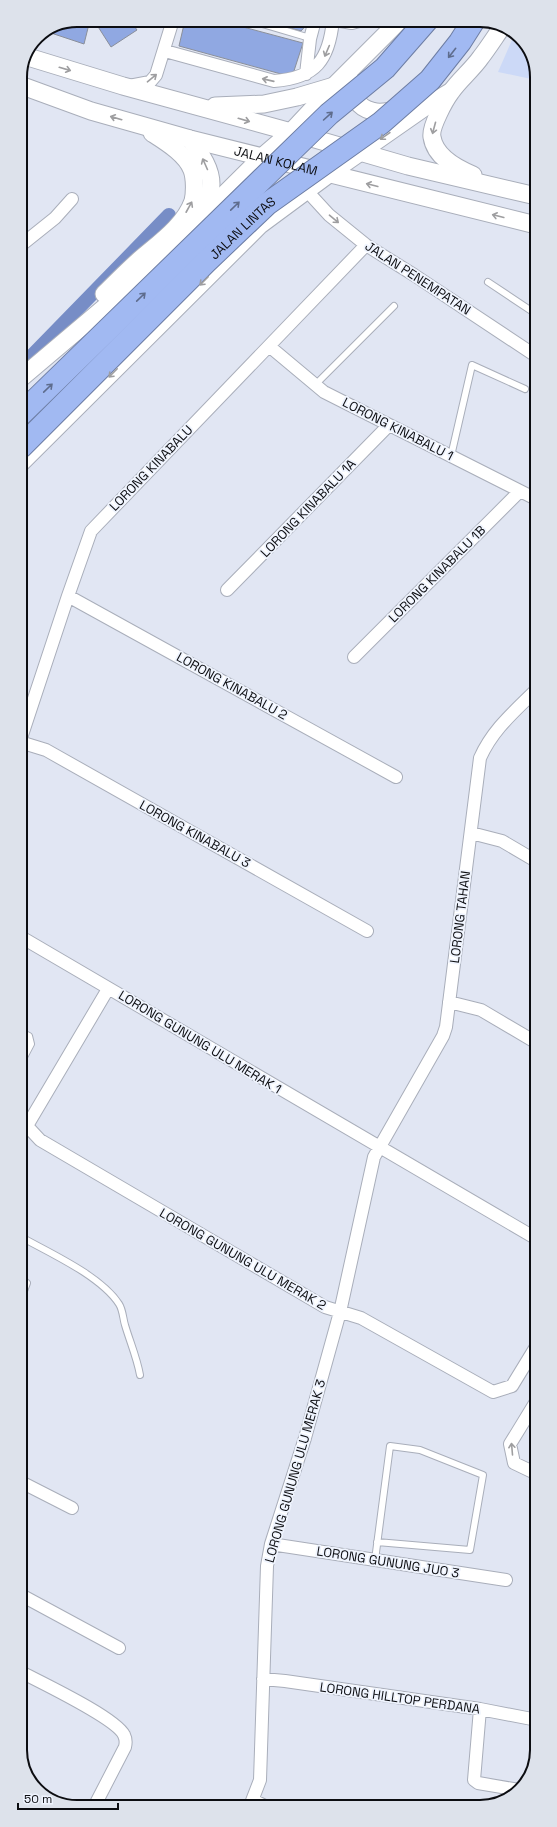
<svg xmlns="http://www.w3.org/2000/svg" width="557" height="1827" font-family="'Space Grotesk',sans-serif">
<style>
.green{fill:#ccd9f7}
.lines{fill:none;stroke-linecap:round;stroke-linejoin:round}
.canal{stroke:#778dc6;stroke-width:14}
.building{fill:#90a8e2;stroke:#8a8f9a}
.lane-casing{stroke:#a9aeba;stroke-width:8}
.street-casing{stroke:#a9aeba;stroke-width:14}
.secondary-casing{stroke:#a9aeba;stroke-width:19}
.lane{stroke:#fff;stroke-width:6}
.street{stroke:#fff;stroke-width:12}
.secondary{stroke:#fff;stroke-width:17}
.highway-bridge-casing{stroke:#6d7da3;stroke-width:24;stroke-linecap:butt}
.highway-bridge{stroke:#a1b9f2;stroke-width:22}
.oneway{stroke:#9e9ea0}
.oneway2{stroke:#5e6c8d}
.labels{text-anchor:middle;dominant-baseline:central;stroke-width:3.5;stroke-linejoin:round;paint-order:stroke}
.street-label{font-size:13px;fill:#0c0d11;stroke:#eff4fe}
.rim{fill:none;stroke:#0c0d11;stroke-width:2}
</style>
<rect width="100%" height="100%" fill="#e1e6f3"/>
<path class="green" d="M515 33 518 34 536 66V80L498 72Z"/>
<g class="lines">
<path class="canal" d="M20 368 169 215"/>
</g>
<path class="building" d="M77 20H90L84 44 48 32Z
M98 20H130L137 30 111 47 95 22Z
M185 20H217L303 43 292 77 179 46Z
M262 20H311L301 31Z"/>
<g class="lines">
<g class="lane-casing">
<path id="lane" d="M249 20 310 38
M488 282 536 314
M315 385 394 306
M451 456 472 365 525 389
M21 1032 29 1036 31 1044 21 1063
M21 1237C50 1253 101 1276 119 1304 123 1310 123 1319 125 1325 130 1342 137 1358 140 1375
M21 1278 27 1283 21 1299
M375 1560 390 1446 420 1450 483 1475 470 1550 377 1542"/>
</g>
<g class="street-casing">
<path id="street" d="M335 20 352 23 363 20
M165 51 274 81C316 78 329 60 333 20
M306 74 310 39 315 20
M129 86 150 82 156 75 173 20
M307 191 329 215 366 245 414 275 536 356
M20 246 55 218 72 199
M269 346 324 392 536 499
M227 590 389 425
M68 596 396 777
M354 657 520 491
M20 741 68 596 91 531 366 245
M20 742 46 750 367 931
M471 833 502 841 536 861
M21 937 537 1239
M449 1002 481 1010 537 1043
M27 1126 40 1140 325 1307 361 1318 493 1392 512 1386 537 1345
M21 1136 108 989
M537 1400 510 1444 514 1463 537 1474
M21 1482 72 1508
M271 1544 506 1580
M21 1595 119 1648
M21 1672C42 1683 116 1718 124 1735 126 1739 126 1743 125 1747L94 1807
M263 1679 285 1681 480 1709 537 1720
M480 1709 474 1780 478 1783 519 1790
M253 1800 265 1806
M250 1806 260 1780 267 1566 271 1544 305 1438 340 1312 374 1157 443 1036 446 1027 480 758C493 729 514 712 536 690"/>
</g>
<g class="secondary-casing">
<g id="secondary">
<path d="M28 57 123 86 291 132 408 166 536 196"/>
<path d="M354 83C350 96 359 108 372 111 380 114 392 111 401 109"/>
<path id="s1" d="M20 85 91 111 190 139 536 225"/>
<path d="M215 106 264 104 297 97 334 86"/>
<path d="M190 139C199 152 211 167 211 184 211 194 206 205 204 215"/>
<path d="M473 175C456 168 435 157 432 137 430 127 445 100 451 92 459 80 472 70 481 57 488 48 495 37 502 27"/>
<path d="M104 294C115 283 126 272 137 262 156 245 184 227 193 201 195 193 195 178 192 170 186 154 166 142 152 133"/>
<path d="M20 379 144 274 262 157 291 132 334 86 400 20"/>
<path d="M20 464 260 225 329 174 428 105 450 92"/>
</g>
</g>
<use href="#lane" class="lane"/>
<use href="#street" class="street"/>
<use href="#secondary" class="secondary"/>
<g class="highway-bridge-casing">
<g id="highway-bridge">
<path d="M20 415 329 114 385 68 427 20"/>
<path id="s2" d="M20 448 207 261 267 204 381 123 430 80 460 42 474 20"/>
</g>
</g>
<use href="#highway-bridge" class="highway-bridge"/>
</g>
<defs><path id="oneway-shaft" d="M-6 0H5M1.5-3L5.5 0L1.5 3" fill="none" stroke-width="1.6" stroke-linecap="round" stroke-linejoin="round"/></defs>
<g class="oneway">
<use href="#oneway-shaft" transform="translate(327 51) rotate(113)"/>
<use href="#oneway-shaft" transform="translate(65 69) rotate(16)"/>
<use href="#oneway-shaft" transform="translate(152 78) rotate(-40)"/>
<use href="#oneway-shaft" transform="translate(268 80) rotate(-167)"/>
<use href="#oneway-shaft" transform="translate(116 118) rotate(-164)"/>
<use href="#oneway-shaft" transform="translate(244 120) rotate(16)"/>
<use href="#oneway-shaft" transform="translate(434 128) rotate(105)"/>
<use href="#oneway-shaft" transform="translate(385 136) rotate(145)"/>
<use href="#oneway-shaft" transform="translate(205 164) rotate(-114)"/>
<use href="#oneway-shaft" transform="translate(372 185) rotate(-166)"/>
<use href="#oneway-shaft" transform="translate(189 207) rotate(-61)"/>
<use href="#oneway-shaft" transform="translate(498 216) rotate(-166)"/>
<use href="#oneway-shaft" transform="translate(334 219) rotate(40)"/>
<use href="#oneway-shaft" transform="translate(204 281) rotate(135)"/>
<use href="#oneway-shaft" transform="translate(113 373) rotate(135)"/>
<use href="#oneway-shaft" transform="translate(512 1449) rotate(-95)"/>
</g>
<g class="oneway2">
<use href="#oneway-shaft" transform="translate(452 53) rotate(128)"/>
<use href="#oneway-shaft" transform="translate(328 116) rotate(-42)"/>
<use href="#oneway-shaft" transform="translate(235 206) rotate(-44)"/>
<use href="#oneway-shaft" transform="translate(141 297) rotate(-44)"/>
<use href="#oneway-shaft" transform="translate(48 388) rotate(-44)"/>
</g>
<g class="labels">
<g class="street-label">
<text stroke="none"><textPath href="#s1" startOffset="267">JALAN KOLAM</textPath></text>
<text stroke="none"><textPath href="#s2" startOffset="313">JALAN LINTAS</textPath></text>
<text transform="translate(418 278) rotate(33)">JALAN PENEMPATAN</text>
<text transform="translate(398 429) rotate(27)">LORONG KINABALU 1</text>
<text transform="translate(151 468) rotate(-46)">LORONG KINABALU</text>
<text transform="translate(308 508) rotate(-46)">LORONG KINABALU 1A</text>
<text transform="translate(437 574) rotate(-45)">LORONG KINABALU 1B</text>
<text transform="translate(232 686) rotate(29)">LORONG KINABALU 2</text>
<text transform="translate(195 834) rotate(29)">LORONG KINABALU 3</text>
<text transform="translate(460 917) rotate(-83)">LORONG TAHAN</text>
<text transform="translate(200 1042) rotate(31)">LORONG GUNUNG ULU MERAK 1</text>
<text transform="translate(243 1259) rotate(30)">LORONG GUNUNG ULU MERAK 2</text>
<text transform="translate(295 1471) rotate(-74)">LORONG GUNUNG ULU MERAK 3</text>
<text transform="translate(388 1562) rotate(9)">LORONG GUNUNG JUO 3</text>
<text transform="translate(400 1698) rotate(8)">LORONG HILLTOP PERDANA</text>
</g>
</g>
<path d="M0 0H557V1827H0ZM77 27H480A50 50 0 0 1 530 77V1750A50 50 0 0 1 480 1800H77A50 50 0 0 1 27 1750V77A50 50 0 0 1 77 27Z" fill="#dde2eb" fill-rule="evenodd"/>
<path class="rim" d="M77 27H480A50 50 0 0 1 530 77V1750A50 50 0 0 1 480 1800H77A50 50 0 0 1 27 1750V77A50 50 0 0 1 77 27Z"/>
<path d="M18 1803v6h100v-6" fill="none" stroke="#0c0d11" stroke-width="2"/>
<text x="24" y="1803" font-size="12" fill="#0c0d11" stroke="#eff4fe" stroke-width="3" paint-order="stroke">50 m</text>
</svg>
